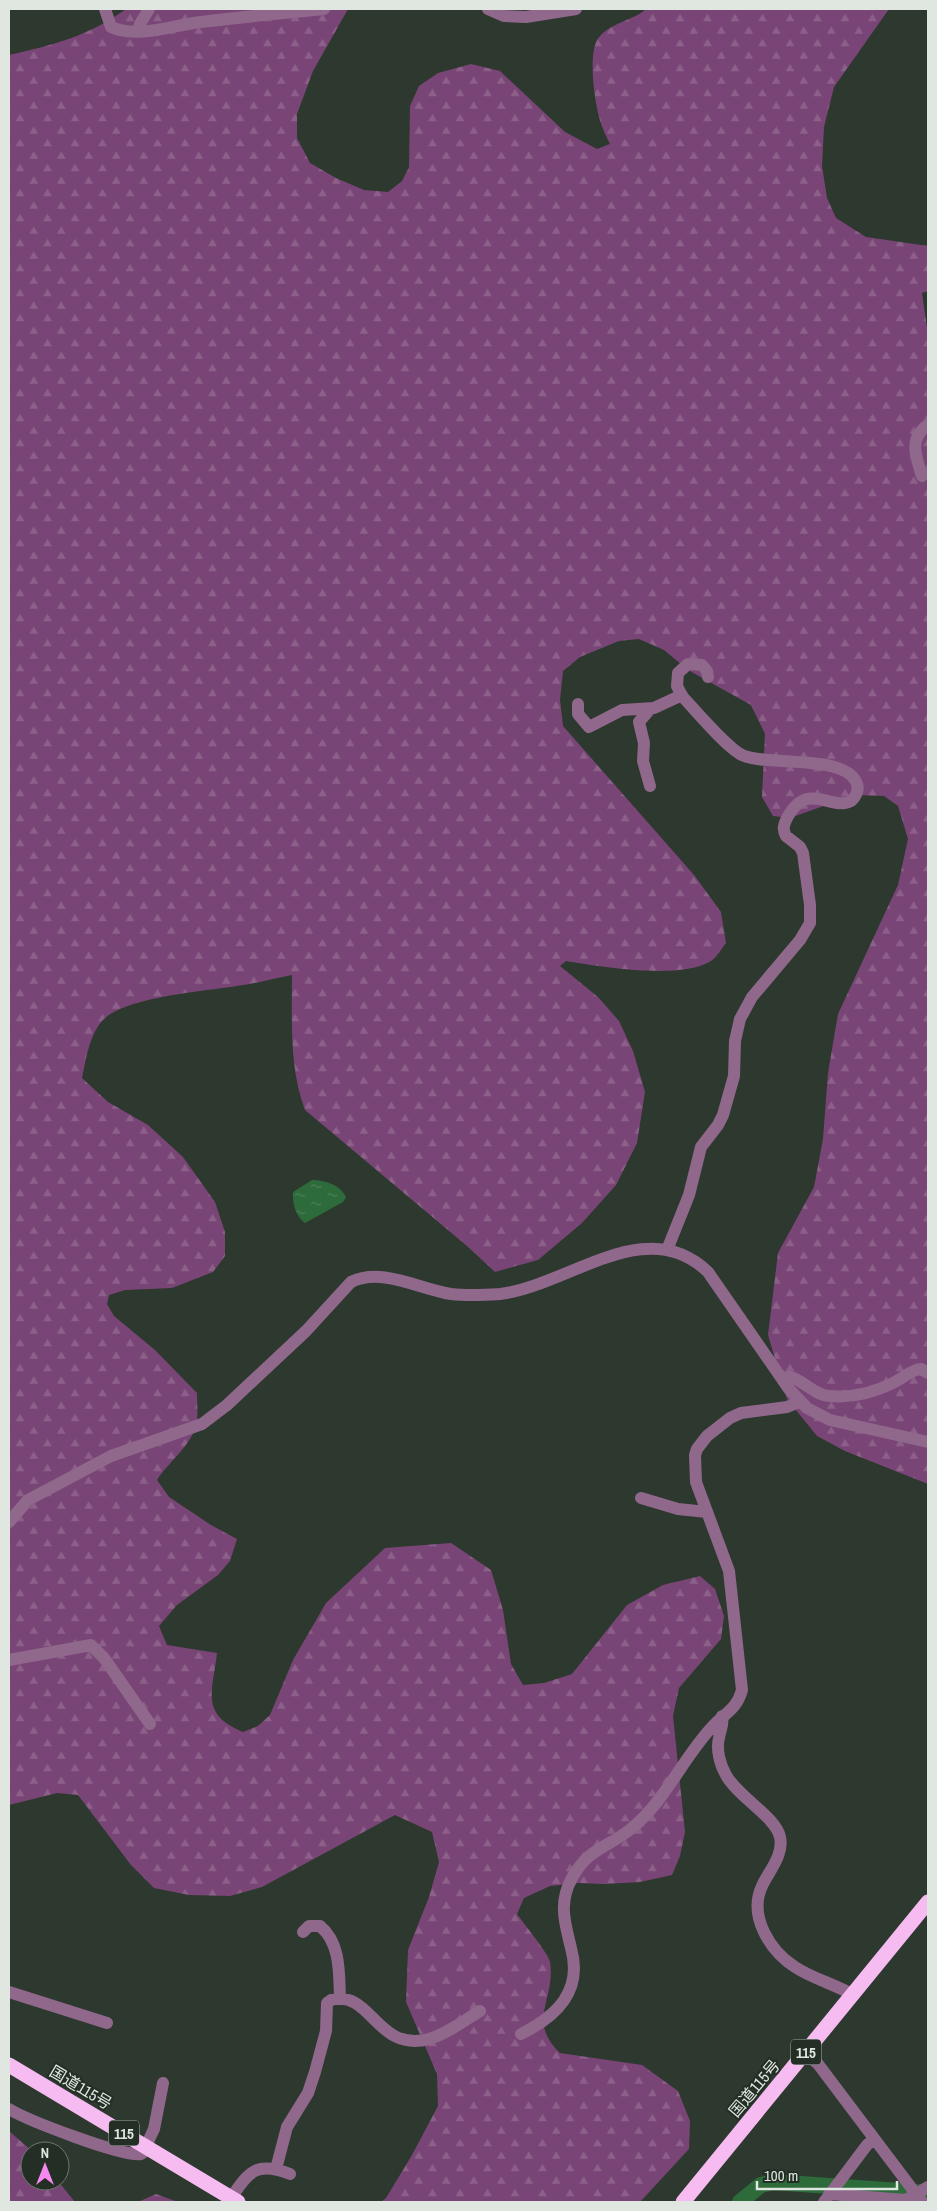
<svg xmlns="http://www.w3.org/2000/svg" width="937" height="2211" font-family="'Archivo Narrow','Noto Sans JP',sans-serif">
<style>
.forest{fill:url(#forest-firs)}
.water{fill:url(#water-ripples)}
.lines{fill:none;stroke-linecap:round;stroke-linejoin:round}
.river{stroke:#2e6b3b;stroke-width:16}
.minor{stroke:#8f688c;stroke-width:12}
.highway{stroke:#f6bcf1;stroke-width:15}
.labels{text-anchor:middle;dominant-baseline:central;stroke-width:4;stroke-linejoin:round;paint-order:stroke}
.shield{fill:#232e24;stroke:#a7b0a8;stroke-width:1}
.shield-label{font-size:15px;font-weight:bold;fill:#dfe7e0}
.street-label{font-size:16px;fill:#dfe7e0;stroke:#232e24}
</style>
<defs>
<pattern id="forest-firs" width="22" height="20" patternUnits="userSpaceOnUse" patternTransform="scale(1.25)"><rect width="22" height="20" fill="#794576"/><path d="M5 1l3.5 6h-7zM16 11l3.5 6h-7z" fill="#8c6089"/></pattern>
<pattern id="water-ripples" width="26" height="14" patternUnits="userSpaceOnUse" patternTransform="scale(1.25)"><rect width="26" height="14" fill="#2e6b3b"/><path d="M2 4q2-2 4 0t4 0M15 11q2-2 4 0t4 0" fill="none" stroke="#4c8057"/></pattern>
</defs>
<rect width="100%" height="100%" fill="#2d382e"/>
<path class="forest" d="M126 9H348L313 71 297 114V138L310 163 336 178 364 190 388 192 402 181 409 167 410 106 419 86 438 73 471 64 500 71 565 132 597 149 610 144C607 138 604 132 602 126 595 109 586 49 600 36 613 22 634 20 646 9H889L834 87 824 127 822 166 827 198 836 218 866 237 928 246V291L922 293 928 335V1484L845 1451 817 1436 787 1399 768 1335 778 1253 814 1187 823 1139 828 1073 838 1014 898 885 908 839 898 806 884 796 854 795 790 818 773 816 762 797 765 734 751 705 688 670 664 650 639 639 619 641 580 657 563 671 560 700 563 726 694 875 721 912 726 943C722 948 717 957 711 961 680 980 602 967 566 961L560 966 598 997 619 1021 633 1051 645 1092 637 1143 616 1185 582 1223 538 1260 495 1272 467 1246 305 1110C289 1068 292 1019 292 975 275 978 259 983 243 985 209 991 126 996 103 1020 89 1035 86 1060 82 1078L108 1102 148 1125 183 1157 215 1202 225 1232V1256L213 1272 172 1288 125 1290 109 1295 107 1304 114 1316 155 1350 197 1393C197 1402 198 1413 197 1421 193 1445 169 1461 157 1480L169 1497 211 1525 237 1539 230 1561 218 1575 177 1605 159 1626 167 1645 217 1653C213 1691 199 1714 243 1732L258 1726 270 1715 293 1660 326 1603 385 1548 451 1543 491 1570 503 1610 511 1664 523 1685 544 1683 572 1674 627 1605 663 1585 700 1576 715 1589 724 1616 721 1639 679 1688 673 1716 685 1832 680 1856 672 1875 640 1882 604 1884 579 1883 550 1886 524 1898 517 1914C523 1923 549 1954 550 1962 556 2000 526 2020 560 2053L642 2065 678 2091 690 2121 689 2149 640 2202H381L386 2198 412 2155 438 2106 437 2074 406 2002 408 1950 429 1897 439 1862 432 1832 395 1815 262 1887 230 1896 189 1895 154 1888 131 1865 78 1795 57 1793 9 1805V55C53 45 89 36 126 9Z
M9 2131 32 2151H30V2181H58L75 2202H9Z
M156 2194 178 2202H138Z"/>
<path class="water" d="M312 1180C325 1180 340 1185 346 1197L343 1202 305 1223C296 1217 292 1203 293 1192Z"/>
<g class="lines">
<path class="river" d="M740 2202 761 2185 773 2182 928 2193"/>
<path class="minor" d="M105 9 111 27C138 39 173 25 201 22 242 17 283 13 324 9
M488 9 504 16 526 17 576 9
M138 31 140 24 149 9
M922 476C916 457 908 438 928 425
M578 704V714L589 727 622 710 654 708 682 695
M650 786 643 761 644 743 639 722 650 709
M667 1250 689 1195 701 1147 718 1125 723 1115 734 1076 735 1041 740 1019 752 997 800 940 810 923V905L803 853 800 847 786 836C782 829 784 824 787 818 808 779 831 812 851 801 856 797 859 790 857 784 846 753 767 767 742 755 727 748 695 710 682 696L677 686 678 673 688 664 702 665 707 671 708 677
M782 1379C795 1370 811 1395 829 1396 851 1398 873 1393 893 1383 901 1379 908 1373 916 1370L921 1369 928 1373
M641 1498 678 1509 707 1512
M9 1522 28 1500 111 1456 202 1424 227 1405 306 1331 351 1282C382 1267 419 1289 451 1294 467 1296 485 1295 500 1294 568 1286 646 1212 708 1272L789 1389 807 1408 830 1420 928 1442
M9 1660 91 1645 104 1658 150 1724
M722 1716C724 1725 720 1730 719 1738 716 1749 720 1765 726 1775 737 1796 776 1817 780 1837 784 1855 769 1871 762 1886 748 1916 770 1951 795 1967 813 1979 835 1984 853 1995
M303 1932 309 1926H320C341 1943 339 1974 340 1999
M9 1992 107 2023
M521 2034C557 2016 583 1991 571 1948 565 1923 558 1903 572 1878 589 1847 608 1848 632 1828 665 1801 683 1758 712 1727 725 1713 737 1709 742 1690L729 1571 696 1482 695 1455 697 1449 707 1436 730 1418 741 1413 787 1407 799 1402
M805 2053 818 2064 922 2202
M9 2109C27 2120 122 2157 141 2154L150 2148
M146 2146 154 2129 163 2083
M276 2169 287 2127 308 2093 315 2072 326 2031 327 2003 331 2000C372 1989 376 2053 429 2039 447 2034 465 2020 480 2011
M829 2194 906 2200 928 2187
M231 2198C249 2171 257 2161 290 2174
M824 2202 867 2145 874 2139"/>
<path class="highway" d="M9 2065 238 2202
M683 2202 928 1902"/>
</g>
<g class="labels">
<g class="shield">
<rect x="791" y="2039.5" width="30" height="25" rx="4"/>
<rect x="109" y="2120.5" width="30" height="25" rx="4"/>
</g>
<g class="shield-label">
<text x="806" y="2052">115</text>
<text x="124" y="2133">115</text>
</g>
<g class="street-label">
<text transform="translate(81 2087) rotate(31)">国道115号</text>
<text transform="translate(754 2088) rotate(-50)">国道115号</text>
</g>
</g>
<rect width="937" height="2211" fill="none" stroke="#dfe7e0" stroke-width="20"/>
<g transform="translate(45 2166)"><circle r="24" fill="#232e24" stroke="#6e786f"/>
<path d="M0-4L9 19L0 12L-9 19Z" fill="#f589ef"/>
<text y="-8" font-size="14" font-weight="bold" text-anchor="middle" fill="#dfe7e0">N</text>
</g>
<path d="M757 2181v8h140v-8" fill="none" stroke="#dfe7e0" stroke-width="2.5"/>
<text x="764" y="2181" font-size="15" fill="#dfe7e0" stroke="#232e24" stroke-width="4" paint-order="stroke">100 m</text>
</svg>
